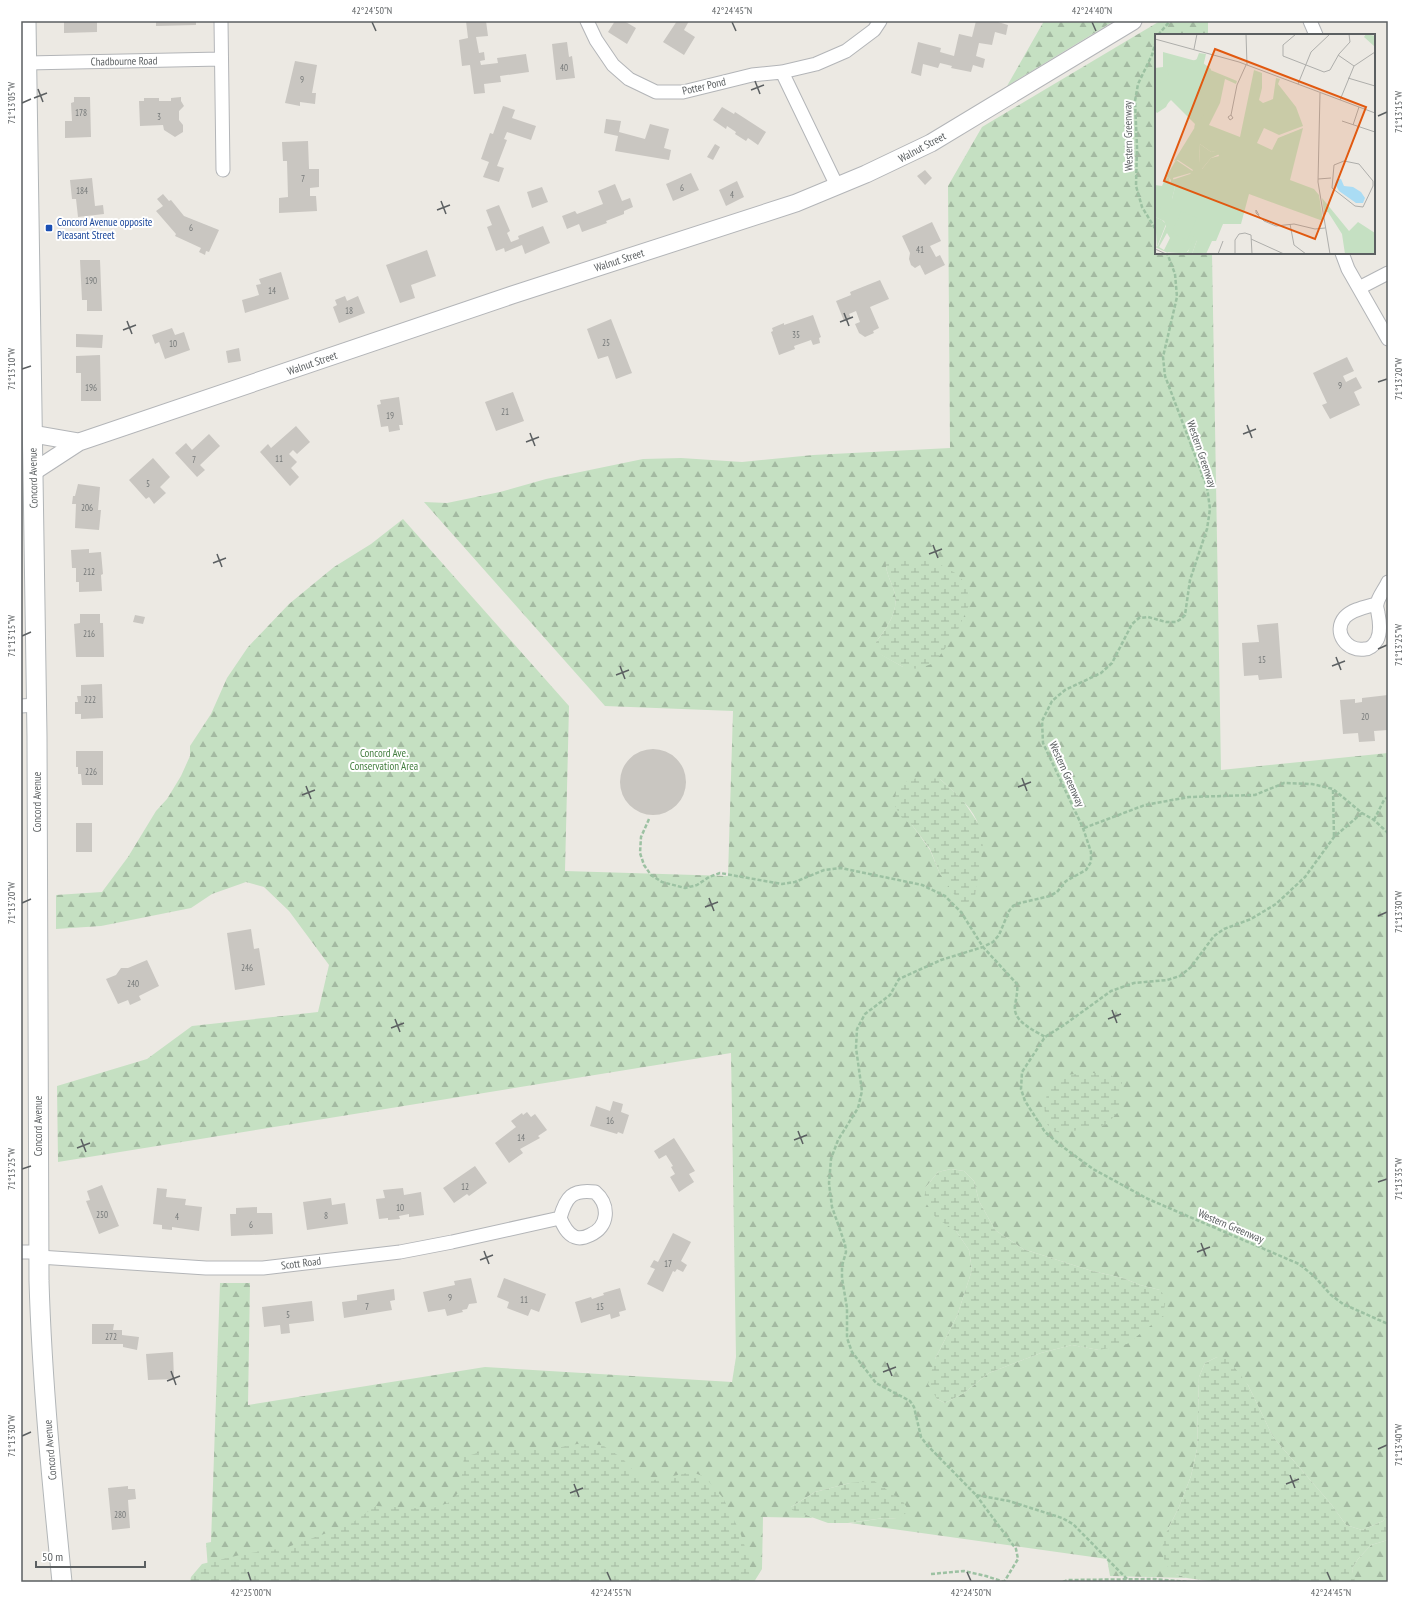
<svg xmlns="http://www.w3.org/2000/svg" width="1409" height="1603" font-family="'PT Sans Narrow',sans-serif">
<style>
.forest{fill:url(#forest-firs);fill-rule:evenodd}
.wetland{fill:url(#wetland-marsh)}
.building{fill:#c9c6c1}
.lines{fill:none;stroke-linecap:round;stroke-linejoin:round}
.minor-casing{stroke:#b3b5b8;stroke-width:15}
.tertiary-casing{stroke:#b3b5b8;stroke-width:19}
.secondary-casing{stroke:#b2b6b8;stroke-width:21}
.path{stroke:#9cc1a2;stroke-width:2.5;stroke-dasharray:4 2;stroke-linecap:butt}
.minor{stroke:#fff;stroke-width:13}
.tertiary{stroke:#fff;stroke-width:17}
.secondary{stroke:#fff;stroke-width:19}
.ticks{fill:none;stroke:#5b5f61;stroke-width:1.5}
.transit-dot{fill:#1a4fb4;stroke:#fff;stroke-width:1.5}
.labels{text-anchor:middle;dominant-baseline:central;stroke-width:4;stroke-linejoin:round;paint-order:stroke}
.number-label{font-size:9px;fill:#767979}
.street-label{font-size:11px;fill:#5b5f61;stroke:#fff}
.transit-label{font-size:11px;fill:#164399;stroke:#fff;text-anchor:start}
.park-label{font-size:11px;fill:#427d3e;stroke:#fff}
.inset-road{fill:none;stroke:#aeaeab;stroke-width:1}
.view{fill:#e15910;fill-opacity:0.15;stroke:#e15910;stroke-width:2}
.inset-edge{fill:none;stroke:#5b5f61;stroke-width:2}
.neatline{fill:none;stroke:#5b5f61;stroke-width:1.5}
.ticks-label{font-size:10px;text-anchor:middle;fill:#5b5f61}
</style>
<defs>
<pattern id="forest-firs" width="22" height="20" patternUnits="userSpaceOnUse"><rect width="22" height="20" fill="#c5e0c2"/><path d="M5 1l3.5 6h-7zM16 11l3.5 6h-7z" fill="#a3b9a1"/></pattern>
<pattern id="wetland-marsh" width="20" height="14" patternUnits="userSpaceOnUse"><rect width="20" height="14" fill="#c5e0c2"/><path d="M1 5h8M5 5V1M11 12h8M15 12V8" fill="none" stroke="#a3b9a1"/></pattern>
</defs>
<rect width="100%" height="100%" fill="#ece9e3"/>
<path class="forest" d="M1044 21H1114L1007 86Z
M1160 21H1208V35H1156V253H1212L1221 770 1388 753V1514L1383 1521 1362 1530 1346 1525 1331 1504 1273 1437 1248 1385 1217 1357 1205 1363 1199 1377 1197 1449 1191 1476 1179 1507 1167 1531 1176 1574 1187 1578 1110 1576 1107 1559 850 1523 884 1518 897 1519 850 1483 815 1492 791 1507 813 1518 763 1517 762 1569 754 1582H209L206 1543 211 1542 220 1283H250L248 1405 485 1367 732 1382 736 1357 731 1053 58 1162 57 1086 147 1059 192 1026 318 1012 329 965 289 911 264 887 246 882 212 894 191 908 101 926 56 929V895L102 892 128 857 156 811 167 799 181 776 190 756V746L211 714 227 678 248 647 289 604 334 567 371 544 403 519 569 706 565 871 728 876 733 711 605 706 424 502 447 503 500 492 546 479 643 459 681 458 742 462 813 455 950 448 948 186 982 127ZM886 561H934L903 667 877 652 876 642C887 628 900 610 894 591 891 580 885 572 886 561ZM940 779C954 792 969 804 977 821 981 829 976 885 975 896L940 874 930 850 912 825ZM951 1169 964 1171 974 1181 979 1201 995 1230 1023 1249 1092 1271 1123 1278 1140 1285 1160 1290 1099 1350 1072 1345 1041 1353 989 1373 964 1393 945 1403 937 1399 935 1359 957 1316 972 1270 969 1250 926 1187 938 1172Z
M1388 1540V1582H1354L1352 1569 1358 1559 1371 1545Z"/>
<path class="wetland" d="M886 561H934L957 574 967 585 969 605 956 634 934 663 918 669 903 667 876 652V642C887 628 900 610 894 591 891 580 885 572 886 561Z
M920 777 940 779 962 799 978 823 983 846 975 896 966 904H961L940 874 930 849 912 825 901 817 894 804 896 790 907 781Z
M1088 1073H1107L1122 1082 1118 1112 1106 1125 1062 1133 1053 1131 1046 1123 1044 1104 1051 1084 1064 1075Z
M951 1169 964 1171 974 1181 979 1201 995 1230 1023 1249 1092 1271 1123 1278 1140 1285 1160 1290 1166 1298 1163 1316 1127 1344 1099 1350 1072 1345 1041 1353 989 1373 964 1393 945 1403 937 1399 928 1384 935 1359 957 1316 972 1270 969 1250 956 1231 936 1218 924 1200 926 1187 938 1172Z
M1217 1357 1228 1359 1248 1385 1273 1437 1331 1504 1346 1525 1362 1530 1383 1521 1388 1514V1540L1371 1545 1358 1559 1352 1569 1355 1582H1216L1187 1578 1176 1574 1165 1564 1162 1548 1167 1531 1179 1507 1191 1476 1197 1449 1199 1377 1205 1363Z
M577 1444 602 1445 622 1458 640 1478 654 1480 692 1472 705 1477 723 1498 740 1532 750 1562 749 1582H190L191 1577 202 1564 244 1554 285 1548 349 1525 376 1506 412 1508H433L448 1503 460 1491 464 1457 481 1452 506 1449 546 1450Z
M874 1481 902 1500 909 1511 897 1519 884 1518 848 1523H828L792 1510 791 1507 815 1492 850 1483Z"/>
<path class="building" d="M64 21H97V32L64 33Z
M156 21H196V25L156 26Z
M466 21H486L488 36 476 37 479 53 484 52 485 60 480 61 481 65 498 63 497 58 526 54 529 72 500 76 501 82 484 84 485 93 474 94 470 65 462 66 459 40 468 38Z
M615 21H624L636 28 627 44 608 32Z
M677 21H689L684 30 695 37 684 55 663 42Z
M976 21H998V22L1008 25 1006 35 995 32 992 45 979 43 976 56 985 59 983 68 973 65 971 72 951 68 952 66 940 63 938 68 923 64 921 76 911 73 918 42 941 48 940 52 954 56 959 34 972 37Z
M567 42 569 57 572 56 575 78 556 80 552 44Z
M295 61 317 65 312 93H316L315 104 300 102V106L285 103Z
M74 97H90L91 137 65 138V121H72L71 103 74 102Z
M181 97V101L184 106 179 111V120L183 125V132L175 137 164 130 163 125 140 126 139 101H144V98H159V101H171V98Z
M503 106 515 110 512 118 536 126 531 140 507 132 504 139 507 140 497 166 504 168 499 182 483 177 489 162 481 159 490 133 493 134Z
M722 107 734 114 735 112 766 132 758 145 748 138 746 141 735 134 736 132 727 126 726 129 713 120Z
M606 119 621 121 619 132 645 139 650 124 669 129 664 148 671 150 669 160 615 151 618 136 604 133Z
M308 141 309 169H319V187L310 188V196H316L317 211 279 213V198L288 197 287 161H283L282 142Z
M715 144 720 147 713 160 707 157Z
M925 170 932 178 925 185 917 176Z
M691 173 699 190 673 201 666 184Z
M92 178 95 206 103 205 104 214 78 217 76 199H72L70 180Z
M737 181 744 197 726 206 719 190Z
M615 184 622 201 630 198 633 207 624 211V214L606 221 607 223 582 232 579 224 567 229 562 216 575 211 577 214 603 204 598 191Z
M542 187 548 202 532 208 527 192Z
M163 194 169 201 171 200 184 216 219 230 209 252 206 251 205 255 199 252 201 248 175 236 176 234 156 211 163 206 157 199Z
M499 205 510 231 507 233 511 242 519 239 518 236 543 226 550 243 525 254 522 245 505 252 504 248 496 251 487 227 492 225 486 210Z
M932 222 941 241 930 246 936 257 940 255 945 265 925 275 920 265 915 268 911 265 909 259 910 253 902 236Z
M427 250 436 276 411 285 415 298 400 303 386 265Z
M80 260H100L102 311H87V300H82Z
M281 272 289 299 245 313 242 300 259 295 256 285 261 284 259 279Z
M880 280 889 299 870 307 879 328 873 331 874 333 865 337 859 333 855 324 860 322 856 311 849 314 851 318 844 321 836 301 851 295 850 292Z
M345 296 347 301 358 296 365 313 339 323 333 307 337 305 335 300Z
M813 315 821 337 819 338 820 343 813 345 811 340 794 346 795 349 779 355 771 332 773 331 772 328 784 323V325Z
M611 319 632 373 616 379 608 356 598 359 587 329Z
M172 328 175 335 184 332 190 350 165 359 159 342 155 344 152 335Z
M76 334 103 335 102 348 76 347Z
M239 348 241 361 228 363 226 351Z
M100 355 101 401H81V373H76V356Z
M1347 357 1354 371 1343 376 1346 382 1356 377 1362 388 1354 392 1360 405 1330 419 1322 405 1327 403 1313 373Z
M513 392 524 421 496 431 485 402Z
M399 397 403 425H399L400 430 389 432 388 426 381 427 377 405 381 404 380 400Z
M296 426 310 442 297 454 293 450 289 454 297 462 291 468 299 477 290 486 260 452 268 444 271 448Z
M209 434 220 446 200 465 205 470 197 477 175 453 186 443 192 450Z
M153 458 170 477 160 487 166 493 154 504 149 497 146 499 129 480Z
M78 484 100 487 98 510H101L99 530 75 528 76 504H72L73 496H75Z
M89 549V553L101 552 103 574 101 575 102 591 79 592V582H76V568H72L71 550Z
M80 614H100V623H103L104 657H76L74 624 80 623Z
M135 615 145 617 143 624 133 622Z
M1278 623 1282 678 1259 680 1258 675 1244 676 1242 643 1259 642 1257 625Z
M102 684 103 718 81 719V714H75V702H78L77 696H81V685Z
M1388 695V730L1374 731 1375 741 1359 742 1358 733 1343 734 1340 700 1355 699V703L1362 702V698Z
M620 782a33 33 0 1 1 66 0a33 33 0 1 1-66 0Z
M76 751H103V785H82L81 774H78V767H76Z
M76 823H92V852H76Z
M251 929 254 949 259 948 265 985 235 990 227 933Z
M147 960 159 986 139 996 141 1000 130 1005 128 1000 118 1004 106 979 116 975 121 968H128Z
M613 1101 623 1104 621 1112 629 1115 623 1134 618 1132 617 1134 590 1126 596 1106 610 1111Z
M527 1112 531 1117 535 1114 547 1130 538 1136 540 1138 520 1149 523 1153 509 1163 495 1143 516 1127 511 1121 522 1113 523 1115Z
M674 1138 695 1171 689 1174 694 1182 679 1192 670 1177 675 1174 671 1167 673 1166 666 1155 659 1159 654 1151Z
M475 1166 487 1183 469 1196 467 1194 454 1203 443 1188Z
M102 1185 119 1226 99 1234 86 1201 90 1200 87 1191Z
M157 1188 167 1189 166 1197 186 1199 185 1205 202 1207 199 1231 172 1227V1230L162 1229V1225L153 1224Z
M403 1188 404 1195 421 1192 424 1215 409 1217V1214L399 1216 400 1219 388 1220V1218L379 1219 376 1199 385 1198 383 1190Z
M331 1198 332 1205 345 1203 348 1224 307 1230 303 1202Z
M257 1207V1213H272L273 1234 231 1236 230 1214H236V1208Z
M673 1233 691 1242 681 1261 687 1265 683 1272 677 1269 675 1272 673 1271 663 1292 647 1284 655 1269 650 1267 654 1260 658 1262Z
M471 1278 477 1303 469 1304 467 1309 462 1310 463 1312 447 1316 445 1309 428 1312 423 1292 455 1285 454 1281Z
M504 1278 546 1294 539 1312 531 1309 528 1316 507 1308 509 1302 497 1297Z
M620 1288 626 1310 619 1312 620 1316 611 1319 610 1314 581 1323 575 1302 591 1297 592 1299 604 1295 603 1293Z
M394 1289 395 1300 390 1301 392 1310 344 1318 342 1302 357 1300V1295Z
M312 1301 314 1321 289 1324 290 1333 281 1334 280 1325 264 1327 262 1307Z
M92 1324H114L113 1330H122V1335L139 1337 137 1350 123 1347V1344H92Z
M173 1352 174 1379 148 1380 146 1354Z
M128 1486V1489H135L136 1499 128 1500 130 1528 112 1530 108 1488Z"/>
<g class="lines">
<g class="minor-casing">
<path id="minor" d="M221 21 223 170
M587 21 596 40 613 65 629 79 656 92H683L752 75 782 72 816 64 846 51 874 30 880 21
M1310 21 1316 35
M27 63 221 59
M782 72 837 186
M1342 253 1348 269 1388 339
M1359 288 1388 273
M1376 604C1366 607 1353 609 1345 617 1332 632 1347 652 1365 649 1370 649 1374 645 1377 640 1381 632 1380 623 1378 613 1378 611 1376 607 1377 604 1378 597 1385 589 1388 582
M21 706 36 705
M21 1252H39
M39 1257 206 1268H263L400 1252 452 1242 560 1218C563 1225 567 1234 575 1237 580 1239 586 1237 590 1235 609 1227 610 1205 595 1192 572 1189 566 1197 560 1218"/>
</g>
<g class="tertiary-casing">
<path id="tertiary" d="M33 434 79 442
M33 472 79 442 512 295 796 203 866 174 931 143 1133 21"/>
</g>
<g class="secondary-casing">
<path id="secondary" d="M26 21 37 736 39 1281C42 1382 52 1482 62 1582"/>
</g>
<path class="path" d="M1158 35 1170 21
M1156 41 1152 55 1138 84 1135 101 1137 147 1136 186 1142 207 1156 230
M1333 790 1334 837
M1362 813 1334 837 1305 877 1276 904 1251 919 1224 929 1214 936 1191 967 1180 976 1167 980 1134 983 1111 991 1064 1025 1045 1037 1022 1072 1021 1089 1025 1101 1045 1132 1063 1147 1093 1169 1148 1199 1299 1264 1314 1276 1331 1295 1343 1304 1388 1324
M649 819 641 837 640 853 644 865 651 875 662 882 685 888 697 885 709 877 720 873 782 884 795 882 824 870 841 868 922 885 945 896 961 912 983 947 1017 984C1018 992 1016 998 1015 1006 1013 1022 1034 1030 1045 1037
M1374 820 1384 800 1388 797
M1084 828 1145 805 1189 797 1255 795 1284 783 1312 784 1333 789 1362 813 1374 820 1388 833
M976 1495 1016 1549 1018 1559 1004 1582
M931 1574 964 1571 986 1576 1004 1582
M1127 1579 1073 1524 1062 1518 1009 1501 976 1495 927 1445 921 1437 914 1407 910 1401 876 1383 852 1352 847 1338V1308L842 1278V1266L846 1252 845 1244 832 1207 829 1183 831 1159 838 1140 858 1108 862 1091 856 1048 857 1029 865 1014 890 995 899 979 941 960 983 947 993 942 999 935 1009 911 1013 906 1020 903 1050 896 1057 892 1066 881 1086 870 1091 862V852L1083 828 1043 743 1042 721 1052 701 1065 690 1101 673 1112 663 1132 624 1139 618 1148 617 1166 622H1176L1181 619 1185 615 1190 580 1207 529 1210 509 1207 487 1165 376 1163 357 1177 297 1175 274 1167 253
M1063 1582 1068 1580 1153 1579 1189 1582"/>
<use href="#minor" class="minor"/>
<use href="#tertiary" class="tertiary"/>
<use href="#secondary" class="secondary"/>
</g>
<path class="ticks" d="M372 22 376 31M732 22 736 31M1092 22 1096 31M755 81 760 94M38 89 43 102M751 90 764 85M34 98 47 93M22 103 31 99M1378 116 1387 112M441 201 446 214M437 210 450 205M844 313 849 326M127 321 132 334M840 322 853 317M123 330 136 325M22 369 31 366M1378 382 1387 379M1247 425 1252 438M530 433 535 446M1243 434 1256 429M526 442 539 437M933 545 938 558M217 554 222 567M929 554 942 549M213 563 226 558M22 636 31 632M1378 649 1387 645M1336 657 1341 670M620 666 625 679M1332 666 1345 661M616 675 629 670M1022 778 1027 791M306 786 311 799M1018 787 1031 782M302 795 315 790M709 898 714 911M22 903 31 899M705 907 718 902M1378 916 1387 912M1112 1010 1117 1023M395 1019 400 1032M1108 1019 1121 1014M391 1028 404 1023M798 1131 803 1144M81 1139 86 1152M794 1140 807 1135M77 1148 90 1143M22 1169 31 1166M1378 1182 1387 1179M1201 1243 1206 1256M484 1251 489 1264M1197 1252 1210 1247M480 1260 493 1255M887 1363 892 1376M171 1371 176 1385M883 1372 896 1367M167 1381 180 1376M22 1436 31 1432M1378 1449 1387 1445M1290 1475 1295 1488M574 1484 579 1497M1286 1484 1299 1479M570 1493 583 1488M248 1572 251 1581M607 1572 611 1581M967 1572 971 1581M1327 1572 1331 1581"/>
<rect class="transit-dot" x="45" y="224" width="8" height="8" rx="2"/>
<g class="labels">
<g class="number-label">
<text x="564" y="67">40</text>
<text x="302" y="79">9</text>
<text x="81" y="112">178</text>
<text x="159" y="116">3</text>
<text x="303" y="178">7</text>
<text x="682" y="187">6</text>
<text x="82" y="190">184</text>
<text x="732" y="194">4</text>
<text x="191" y="227">6</text>
<text x="920" y="249">41</text>
<text x="91" y="280">190</text>
<text x="272" y="290">14</text>
<text x="349" y="310">18</text>
<text x="796" y="334">35</text>
<text x="606" y="342">25</text>
<text x="173" y="343">10</text>
<text x="1340" y="385">9</text>
<text x="91" y="387">196</text>
<text x="505" y="411">21</text>
<text x="390" y="415">19</text>
<text x="279" y="458">11</text>
<text x="194" y="459">7</text>
<text x="148" y="483">5</text>
<text x="87" y="507">206</text>
<text x="89" y="571">212</text>
<text x="89" y="633">216</text>
<text x="1262" y="659">15</text>
<text x="90" y="699">222</text>
<text x="1365" y="716">20</text>
<text x="91" y="771">226</text>
<text x="247" y="967">246</text>
<text x="133" y="983">240</text>
<text x="610" y="1120">16</text>
<text x="521" y="1137">14</text>
<text x="465" y="1186">12</text>
<text x="400" y="1207">10</text>
<text x="102" y="1214">250</text>
<text x="326" y="1215">8</text>
<text x="177" y="1216">4</text>
<text x="251" y="1224">6</text>
<text x="668" y="1263">17</text>
<text x="450" y="1297">9</text>
<text x="524" y="1299">11</text>
<text x="367" y="1306">7</text>
<text x="600" y="1306">15</text>
<text x="288" y="1314">5</text>
<text x="111" y="1336">272</text>
<text x="120" y="1514">280</text>
</g>
<g class="street-label">
<text transform="translate(124 61) rotate(-1)">Chadbourne Road</text>
<text transform="translate(704 86) rotate(-13)">Potter Pond</text>
<text transform="translate(1128 136) rotate(-91)">Western Greenway</text>
<text transform="translate(922 147) rotate(-28)">Walnut Street</text>
<text transform="translate(619 260) rotate(-18)">Walnut Street</text>
<text transform="translate(312 363) rotate(-19)">Walnut Street</text>
<text transform="translate(1202 454) rotate(71)">Western Greenway</text>
<text transform="translate(33 478) rotate(-91)">Concord Avenue</text>
<text transform="translate(1067 774) rotate(66)">Western Greenway</text>
<text transform="translate(37 802) rotate(-90)">Concord Avenue</text>
<text transform="translate(38 1126) rotate(-90)">Concord Avenue</text>
<text transform="translate(1231 1226) rotate(23)">Western Greenway</text>
<text transform="translate(301 1263) rotate(-7)">Scott Road</text>
<text transform="translate(50 1450) rotate(-95)">Concord Avenue</text>
</g>
<g class="transit-label">
<text x="57" y="222">Concord Avenue opposite<tspan x="57" dy="13">Pleasant Street</tspan></text>
</g>
<g class="park-label">
<text x="384" y="753">Concord Ave.<tspan x="384" dy="13">Conservation Area</tspan></text>
</g>
</g>
<g transform="translate(1155 34)">
<rect width="220" height="220" fill="#ece9e3"/>
<path d="M8 18 41 27 44 19 51 20 48 33 82 47 81 50 70 45 65 69 54 91 85 103 99 36 107 39V54L104 66 108 69 118 65 121 44 125 45 123 50 141 73 148 92 124 101 109 94 102 109 117 116 123 104 148 94 135 146 159 155 164 161 168 187 94 160 86 190H68L61 207H57L51 220H37L42 206 31 219 12 218 15 220 0 213 3 212 11 192 9 187 0 183V151L7 152 10 145 14 143 17 165 20 153 17 146 35 140 38 136 23 126 19 127 40 93 39 94 40 90 15 65 11 73 2 79 0 77V34L8 33ZM45 110 56 118 62 117 64 122 56 124 47 135 44 127ZM12 199 15 204 9 216 4 213ZM167 164 194 197 203 188 220 199V220H190L187 200 173 178H169Z" fill="#c5e0c2" fill-rule="evenodd"/>
<path d="M211 0 220 2 219 12 209 3ZM50 22 48 29 56 35 53 60 57 64 53 77 49 79 46 86 33 85V81L17 65 8 74 0 73V51L14 45 12 32 18 27H27L30 30ZM45 110 56 118 64 116 67 119 56 124 46 136 44 130ZM21 126 39 138 18 144 20 153 17 165 14 166 12 162 16 146 13 143 10 145ZM10 168 18 172 8 184 5 173ZM0 183 7 186 11 190 2 213ZM40 200 42 206 37 220 12 218 18 215 33 218Z" fill="#c5e0c2"/>
<path d="M26 177 42 184 32 206 17 199Z" fill="#c5e0c2"/>
<path d="M182 145H186L189 152 198 153 206 158 210 164 208 169H201L184 157 180 150Z" fill="#aadcf4"/>
<path class="inset-road" d="M91 0 92 31M141 0 128 11V22L169 38 175 36 184 20 195 8 194 0M0 5 84 28 220 79M39 15 42 0M183 21 199 32M193 44 220 52M143 50 156 18 175 0M165 59 163 148 175 220M185 66 199 32 220 18M76 81 78 84 75 86 73 83 76 81 82 51 91 31M187 87 220 98M198 91 204 73M189 127 204 130 218 147V152L208 173 200 172 177 154 179 131ZM163 145 176 144M104 181 101 176V179L109 187 121 192 139 190 160 195 170 194M135 190 139 211 151 220M96 205 129 220M0 215 11 220M63 220 68 207M80 220V206L84 200 90 199 96 201 97 220"/>
<path class="view" d="M60 15 211 73 160 205 9 147Z"/>
<rect width="220" height="220" class="inset-edge"/>
</g>
<rect width="1409" height="1603" fill="none" stroke="#ffffff" stroke-width="44"/>
<path d="M36 1561v6h109v-6" fill="none" stroke="#5b5f61" stroke-width="2"/>
<text x="42" y="1561" font-size="12" fill="#5b5f61" stroke="#ffffff" stroke-width="3" paint-order="stroke">50 m</text>
<rect x="22" y="22" width="1365" height="1559" class="neatline"/>
<g class="ticks-label">
<text x="372" y="14">42°24'50"N</text>
<text x="732" y="14">42°24'45"N</text>
<text x="1092" y="14">42°24'40"N</text>
<text transform="translate(11 103) rotate(-90)" y="4">71°13'05"W</text>
<text transform="translate(1398 112) rotate(-90)" y="4">71°13'15"W</text>
<text transform="translate(11 369) rotate(-90)" y="4">71°13'10"W</text>
<text transform="translate(1398 379) rotate(-90)" y="4">71°13'20"W</text>
<text transform="translate(11 636) rotate(-90)" y="4">71°13'15"W</text>
<text transform="translate(1398 645) rotate(-90)" y="4">71°13'25"W</text>
<text transform="translate(11 903) rotate(-90)" y="4">71°13'20"W</text>
<text transform="translate(1398 912) rotate(-90)" y="4">71°13'30"W</text>
<text transform="translate(11 1169) rotate(-90)" y="4">71°13'25"W</text>
<text transform="translate(1398 1179) rotate(-90)" y="4">71°13'35"W</text>
<text transform="translate(11 1436) rotate(-90)" y="4">71°13'30"W</text>
<text transform="translate(1398 1445) rotate(-90)" y="4">71°13'40"W</text>
<text x="251" y="1596">42°25'00"N</text>
<text x="611" y="1596">42°24'55"N</text>
<text x="971" y="1596">42°24'50"N</text>
<text x="1331" y="1596">42°24'45"N</text>
</g>
</svg>
